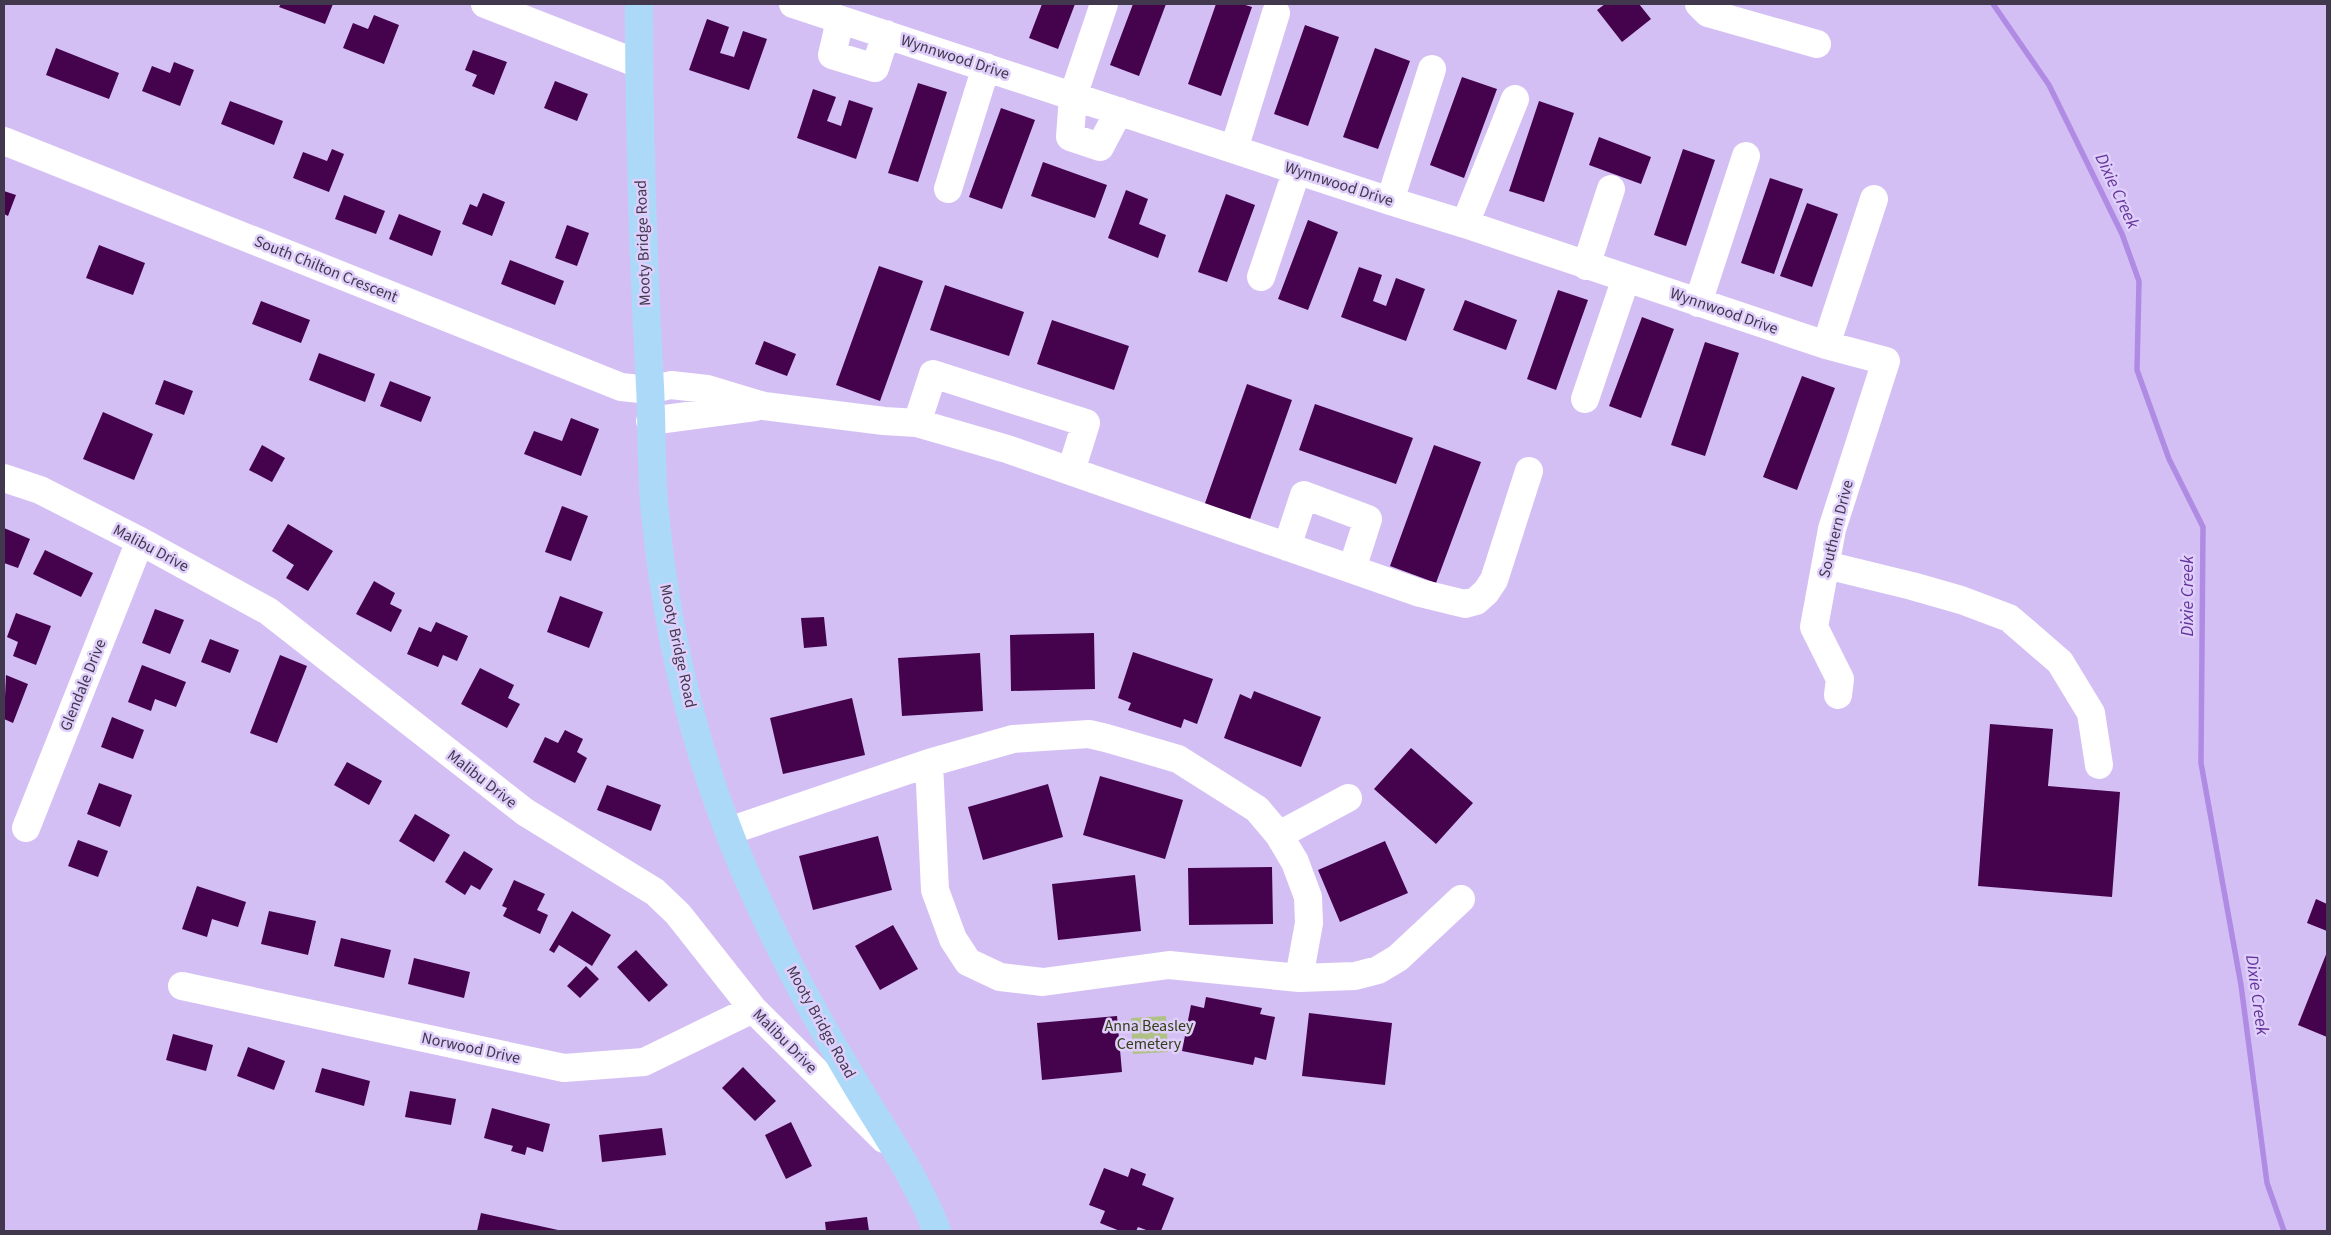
<svg xmlns="http://www.w3.org/2000/svg" width="2331" height="1235" font-family="'Source Sans 3',sans-serif">
<style>
.green{fill:#afc284}
.lines{fill:none;stroke-linecap:round;stroke-linejoin:round}
.stream{stroke:#b08be3;stroke-width:5.5}
.building{fill:#45034e}
.minor{stroke:#fff;stroke-width:28}
.major{stroke:#add9f9;stroke-width:28}
.labels{text-anchor:middle;dominant-baseline:central;stroke-width:5;stroke-linejoin:round;paint-order:stroke}
.street-label{font-size:16px;fill:#41384e;stroke:#dfcffa}
.park-label{font-size:16px;fill:#343f16;stroke:#dfcffa}
.water-label{font-size:18px;font-style:italic;fill:#65349a;stroke:#dfcffa}
</style>
<rect width="100%" height="100%" fill="#d4bff5"/>
<path class="green" d="M1166 1016 1168 1052 1133 1054 1131 1018Z"/>
<g class="lines">
<path class="stream" d="M1993 4 2049 85 2122 234 2139 281 2137 370 2169 459 2203 527 2201 763 2241 985 2267 1183 2284 1231"/>
</g>
<path class="building" d="M281 4H333L325 24 279 7Z
M1042 4H1075L1058 49 1029 38Z
M1133 4H1166L1139 76 1110 65Z
M1216 4H1242L1252 7 1221 96 1188 84Z
M1605 4H1639L1651 19 1622 42 1597 10Z
M374 15 399 25 384 64 343 48 353 23 368 29Z
M707 19 729 27 720 53 734 57 743 31 767 39 749 90 689 70Z
M1305 25 1339 37 1308 126 1274 114Z
M56 48 119 73 109 99 46 75Z
M1375 48 1410 61 1378 149 1343 137Z
M473 50 507 62 494 95 472 86 477 75 465 70Z
M174 62 194 70 180 106 142 91 152 66 170 73Z
M1462 77 1497 89 1464 178 1430 165Z
M555 81 588 94 577 121 544 108Z
M918 83 947 92 918 182 888 173Z
M813 89 836 97 827 121 841 126 849 100 873 108 856 159 797 138Z
M230 101 283 121 274 145 221 124Z
M1539 101 1574 113 1544 202 1509 191Z
M1001 108 1035 120 1002 209 969 197Z
M1599 137 1651 157 1641 184 1589 165Z
M332 149 344 154 329 192 293 178 303 152 327 161Z
M1683 149 1715 160 1686 246 1654 235Z
M1043 162 1107 185 1095 218 1031 196Z
M1770 178 1803 189 1774 274 1741 263Z
M1126 190 1148 199 1139 224 1166 235 1158 258 1108 238Z
M4 191 16 195 8 216 4 214Z
M483 193 505 202 492 236 462 224 470 204 477 207Z
M1226 194 1255 205 1227 282 1198 272Z
M344 195 385 211 376 234 335 219Z
M1807 203 1838 214 1812 287 1780 276Z
M399 214 441 231 432 256 389 239Z
M1308 220 1338 232 1308 310 1278 299Z
M567 225 589 233 577 266 555 258Z
M99 245 145 263 133 295 86 278Z
M510 260 564 281 555 305 501 284Z
M879 266 923 281 880 401 836 385Z
M1359 267 1382 275 1373 301 1386 306 1396 278 1425 289 1406 341 1341 317Z
M945 285 1024 312 1009 356 930 330Z
M1558 290 1588 300 1556 390 1527 379Z
M1465 300 1517 320 1506 350 1453 330Z
M261 301 310 320 301 343 252 324Z
M1642 317 1674 329 1641 418 1609 406Z
M1052 320 1129 346 1114 390 1037 364Z
M764 341 796 354 787 376 755 364Z
M1705 342 1739 353 1705 456 1671 445Z
M319 353 375 374 365 402 309 380Z
M1802 376 1835 388 1797 490 1763 477Z
M164 380 193 391 184 415 155 404Z
M390 381 431 397 421 422 380 406Z
M1247 384 1292 400 1249 522 1204 506Z
M1315 404 1413 438 1396 484 1299 450Z
M103 412 153 434 134 480 83 459Z
M571 418 599 429 581 476 524 454 534 431 562 441Z
M262 445 285 458 272 482 249 470Z
M1434 445 1481 462 1436 583 1390 566Z
M562 506 588 516 571 561 545 552Z
M288 524 333 551 308 591 286 578 294 565 272 551Z
M4 528 30 539 18 568 4 563Z
M45 550 93 573 81 597 33 574Z
M374 581 395 593 390 604 402 610 391 632 356 614Z
M560 596 603 612 589 648 547 632Z
M155 609 184 620 170 654 142 643Z
M16 613 51 626 36 665 13 656 18 642 7 637Z
M824 617 827 646 804 648 801 618Z
M436 622 468 636 457 661 443 655 438 667 407 654 419 627 431 632Z
M1094 633 1095 689 1011 691 1010 635Z
M210 639 239 650 230 673 201 662Z
M1133 652 1213 679 1197 724 1184 719 1181 728 1128 710 1131 703 1118 698Z
M980 653 983 711 902 716 898 658Z
M280 655 307 666 277 743 250 733Z
M142 665 186 682 176 707 155 699 151 711 128 702Z
M480 668 514 685 508 698 520 704 507 728 461 704Z
M6 675 28 684 13 723 4 719Z
M1254 691 1321 717 1301 767 1224 738 1240 694 1251 699Z
M852 698 865 755 783 774 770 718Z
M112 717 144 730 133 759 101 747Z
M1990 724 2053 729 2048 786 2120 792 2112 897 1978 886Z
M565 730 583 739 577 752 587 758 575 783 533 762 545 737 558 743Z
M1411 748 1473 803 1436 844 1374 789Z
M347 762 382 781 369 805 334 785Z
M1100 776 1183 800 1165 859 1083 835Z
M99 783 132 795 120 827 87 814Z
M1048 784 1063 837 983 860 968 807Z
M607 785 661 805 651 831 597 810Z
M415 814 450 835 434 862 399 841Z
M878 836 892 890 813 910 799 856Z
M78 840 108 851 98 877 68 866Z
M1385 841 1408 893 1340 922 1318 870Z
M464 851 493 869 480 890 471 885 465 895 445 882Z
M1272 867 1273 924 1189 925 1188 868Z
M1135 875 1141 931 1058 940 1052 884Z
M514 880 545 894 537 910 548 915 540 934 503 916 507 908 502 906Z
M197 886 246 902 238 927 212 919 207 937 182 929Z
M2316 899 2327 904V931L2307 923Z
M269 911 316 921 308 955 261 944Z
M572 911 611 935 592 966 559 945 554 953 549 950Z
M893 925 918 969 880 990 855 946Z
M341 938 391 950 384 978 334 966Z
M636 950 668 985 649 1002 617 967Z
M2327 952V1037L2298 1025Z
M414 958 470 972 464 998 408 984Z
M586 966 599 979 580 998 567 986Z
M1206 997 1262 1008 1260 1014 1275 1017 1266 1060 1255 1057 1253 1065 1182 1051 1191 1005 1204 1008Z
M1309 1013 1392 1023 1385 1085 1302 1076Z
M1117 1016 1122 1072 1042 1080 1037 1023Z
M173 1034 213 1045 206 1071 166 1060Z
M248 1047 285 1061 274 1090 237 1076Z
M743 1067 776 1101 755 1121 722 1088Z
M322 1068 370 1081 364 1106 315 1092Z
M410 1091 456 1099 451 1125 405 1117Z
M492 1108 550 1124 543 1152 527 1147 525 1155 511 1151 513 1146 484 1138Z
M791 1122 812 1166 786 1179 765 1135Z
M662 1128 666 1155 602 1162 599 1135Z
M1104 1168 1128 1177 1131 1168 1146 1174 1142 1185 1174 1198 1161 1231H1149L1138 1227 1136 1231H1120L1100 1223 1105 1211 1089 1205Z
M481 1213 558 1230V1231H477Z
M867 1217 869 1231H826L825 1222Z"/>
<g class="lines">
<path class="minor" d="M485 4 639 64
M793 4 1390 201 1465 224 1826 345 1886 361 1832 529 1814 627 1840 679 1838 695
M1104 4 1073 96 1070 137 1100 147 1119 111
M1699 4 1708 13 1817 44
M840 20 832 55 875 68 886 34
M4 141 621 387 650 390 671 385 707 389 764 406 884 421 917 423 1007 449 1420 593 1465 604 1476 601 1486 592 1494 580 1529 471
M1234 149 1276 13
M948 189 986 67
M1390 201 1432 69
M1465 224 1515 99
M1586 266 1611 189
M1261 277 1297 170
M1698 303 1746 156
M1826 345 1874 199
M1585 399 1626 278
M650 421 755 407
M917 423 933 374 1086 423 1071 471
M4 478 40 490 140 541 268 611 525 812 655 892 678 914 753 1009 884 1139
M1287 547 1304 495 1368 519 1352 569
M1826 565 1912 586 1961 600 2009 618 2060 662 2091 713 2099 765
M929 763 935 890 953 939 968 962 1000 977 1043 982 1169 965 1299 978 1355 976 1378 970 1398 958 1461 899
M26 828 140 541
M729 831 929 763 1013 739 1089 734 1106 738 1178 759 1257 809 1279 835 1295 862 1308 897 1309 923 1299 978
M1279 835 1348 798
M182 986 564 1068 644 1062 753 1009"/>
<path class="major" d="M639 4C639 131 643 258 650 386 652 424 651 463 654 502 665 628 695 755 745 872 775 941 810 1008 849 1073 879 1125 915 1174 937 1231"/>
</g>
<g class="labels">
<g class="street-label">
<text transform="translate(955 57) rotate(18)">Wynnwood Drive</text>
<text transform="translate(1339 184) rotate(18)">Wynnwood Drive</text>
<text transform="translate(643 243) rotate(-92)">Mooty Bridge Road</text>
<text transform="translate(326 269) rotate(22)">South Chilton Crescent</text>
<text transform="translate(1724 311) rotate(19)">Wynnwood Drive</text>
<text transform="translate(1836 529) rotate(-76)">Southern Drive</text>
<text transform="translate(151 548) rotate(28)">Malibu Drive</text>
<text transform="translate(678 646) rotate(78)">Mooty Bridge Road</text>
<text transform="translate(83 685) rotate(-68)">Glendale Drive</text>
<text transform="translate(482 779) rotate(38)">Malibu Drive</text>
<text transform="translate(821 1022) rotate(61)">Mooty Bridge Road</text>
<text transform="translate(785 1041) rotate(45)">Malibu Drive</text>
<text transform="translate(471 1048) rotate(12)">Norwood Drive</text>
</g>
<g class="park-label">
<text x="1149" y="1026">Anna Beasley<tspan x="1149" dy="18">Cemetery</tspan></text>
</g>
<g class="water-label">
<text transform="translate(2117 191) rotate(65)">Dixie Creek</text>
<text transform="translate(2187 596) rotate(-90)">Dixie Creek</text>
<text transform="translate(2257 995) rotate(82)">Dixie Creek</text>
</g>
</g>
<rect width="2331" height="1235" fill="none" stroke="#41384e" stroke-width="10"/>
</svg>
